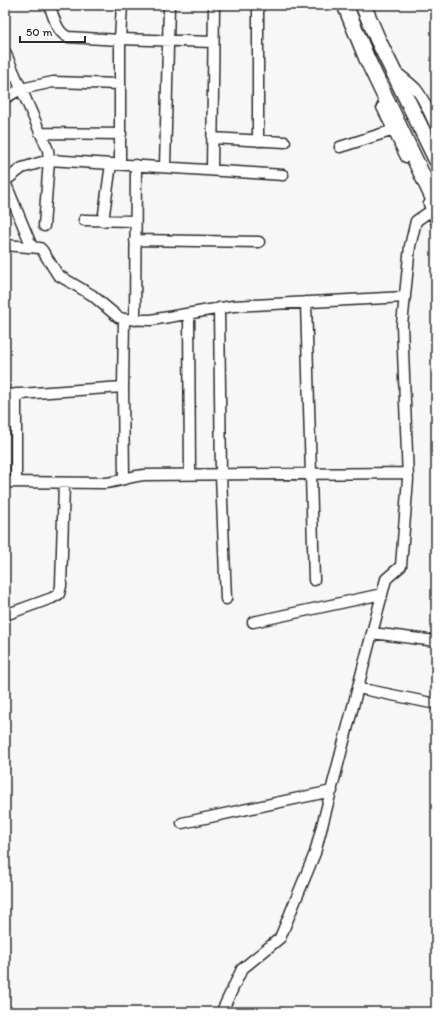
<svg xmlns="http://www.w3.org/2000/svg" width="441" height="1017" font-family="Itim,sans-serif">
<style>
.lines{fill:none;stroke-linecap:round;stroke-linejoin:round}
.minor-casing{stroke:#2b2b2b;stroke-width:13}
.highway-casing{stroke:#2b2b2b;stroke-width:18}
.path{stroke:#2b2b2b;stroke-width:1.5;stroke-dasharray:3 3;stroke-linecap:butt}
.minor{stroke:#fff;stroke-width:10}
.highway{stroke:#fff;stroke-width:15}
</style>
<rect width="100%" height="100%" fill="#f7f7f7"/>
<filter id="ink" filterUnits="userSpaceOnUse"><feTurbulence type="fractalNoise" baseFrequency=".025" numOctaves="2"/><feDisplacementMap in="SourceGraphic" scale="8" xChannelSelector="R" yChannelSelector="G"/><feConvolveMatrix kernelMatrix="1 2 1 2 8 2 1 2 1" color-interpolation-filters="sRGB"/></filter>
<g filter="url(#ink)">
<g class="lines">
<g class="minor-casing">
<path id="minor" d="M49 5C54 16 56 32 68 37L120 40
M258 5V141
M120 39 213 42
M5 52 48 150 49 160 44 226
M396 72C403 78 410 83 416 89 425 100 430 115 436 127
M5 98 21 89 53 82 120 84
M382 107 406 157
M40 133 121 134
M212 138 285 142
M340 147 397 129
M120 164V39L122 5
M165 167 169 5
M212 170 214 5
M5 181 22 168 49 160 283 175
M5 182 32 247
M429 204 436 221
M84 220 135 221
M103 221 111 164
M135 240 259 242
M5 245 40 248 42 250 58 275 92 295 118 317 124 319 151 320 233 306 405 297
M306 302 314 580
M219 308 221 475 226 599
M189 314 190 475
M124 319 123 387 124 479
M135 320 136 165
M5 395 123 387
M5 482 105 483C118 482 131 476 144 475L407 473
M16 482V394
M5 615 52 598 59 594 61 586 64 483
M253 622 382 594
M372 633 436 641
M358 688 436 704
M182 823 332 791
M223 1012V1009L242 969 280 938 315 853 386 579 401 566 408 479 402 325 410 246 416 221 436 207"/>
</g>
<g class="highway-casing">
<path id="highway" d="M345 5 367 59 436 204
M363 5 378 40 436 159"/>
</g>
<path class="path" d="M5 1012H7"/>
<use href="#minor" class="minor"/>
<use href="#highway" class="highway"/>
</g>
</g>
<rect width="441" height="1017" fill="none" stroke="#fff" stroke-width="20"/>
<rect x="10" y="10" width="421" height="997" fill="none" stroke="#2b2b2b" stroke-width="1.5" filter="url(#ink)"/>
<path d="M20 36v6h65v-6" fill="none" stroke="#2b2b2b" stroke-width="2"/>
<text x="26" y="36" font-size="12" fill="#2b2b2b" stroke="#ffffff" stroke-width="3" paint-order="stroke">50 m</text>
</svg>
